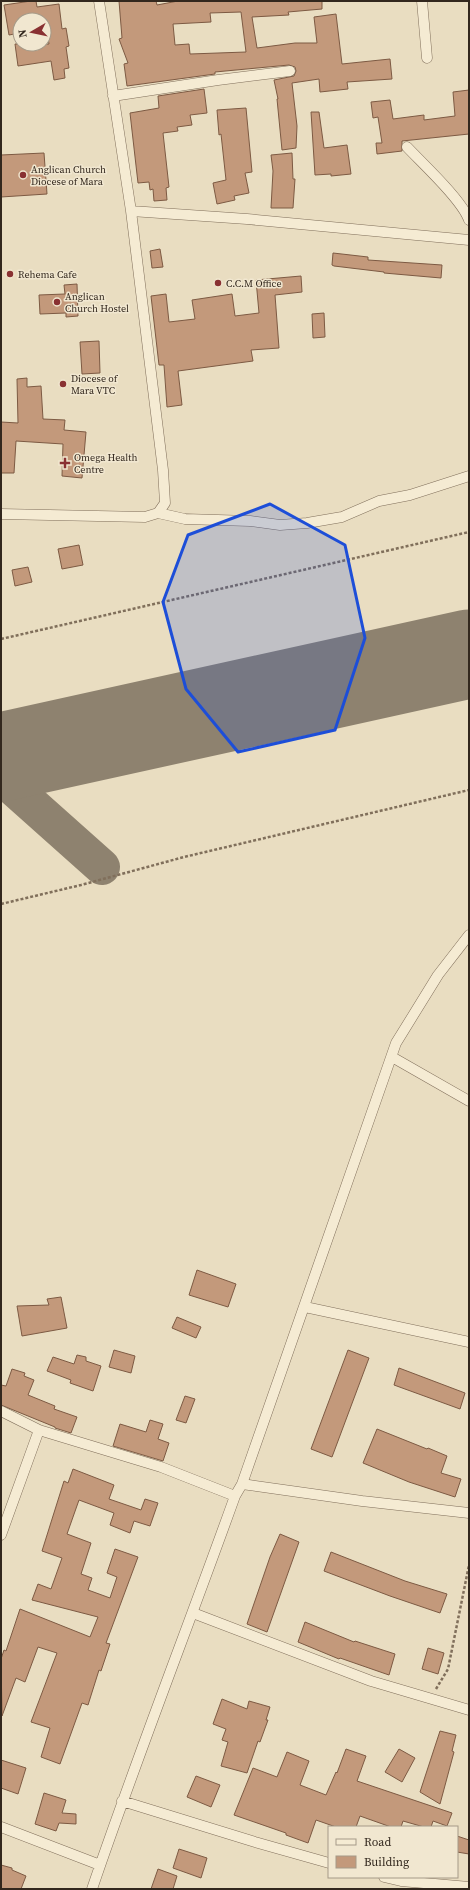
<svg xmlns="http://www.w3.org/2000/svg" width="470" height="1890" font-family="'Source Serif 4',serif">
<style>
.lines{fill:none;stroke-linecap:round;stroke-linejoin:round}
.taxiway{stroke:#8e826f;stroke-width:36}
.runway{stroke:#8e826f;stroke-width:89}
.building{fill:#c3997b;stroke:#7d5a43;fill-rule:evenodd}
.minor-casing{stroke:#806f5b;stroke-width:11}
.path{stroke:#806f5b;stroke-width:2.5;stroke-dasharray:3 2;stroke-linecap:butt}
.minor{stroke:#f5ebd3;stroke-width:10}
.marked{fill:#1d4ed8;fill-opacity:0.2;stroke:#1d4ed8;stroke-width:3;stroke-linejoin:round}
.poi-dot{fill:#893132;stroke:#f1e7d0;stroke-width:1.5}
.labels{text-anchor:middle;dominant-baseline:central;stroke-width:3;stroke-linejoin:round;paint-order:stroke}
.poi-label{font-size:10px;fill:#32271d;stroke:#f1e7d0;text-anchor:start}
</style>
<rect width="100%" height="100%" fill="#e9ddc1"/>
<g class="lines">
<path class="taxiway" d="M1 777 102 867"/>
<path class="runway" d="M1 757 469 654"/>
</g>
<path class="building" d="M31 1H36L37 7 59 4 62 29 66 28 69 46 66 47 69 68 64 69 65 78 54 80 51 61 18 66 15 44H49L45 20H20V33L9 35 4 5Z
M119 1H156L157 5 178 1H322V9L288 12 289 15 252 17 257 48 295 43H317L314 17 336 14 342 64 390 59 392 79 347 82 348 89 320 92 319 79 292 83 297 126 296 148 282 150 277 99H278L274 80 294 76 296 71 295 67 289 65 215 72V74L127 86 124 64 128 63 119 39 122 38ZM241 12 246 52 190 54 189 44 175 45 173 24 211 22 210 13Z
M204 89 207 113 190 115 192 125 177 127 178 131 163 133 169 187 166 188 167 200 154 201 153 189 150 190 149 182 138 183 130 113 159 108 158 96Z
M469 90V134L402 141V151L377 154 376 143H382L378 117 373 118 371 102 390 100 393 119 424 115V120L455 116 453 92Z
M246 108 252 172 245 173 249 193 234 196 235 200 217 204 213 183 226 180 221 134 219 135 217 110Z
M311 112H319L324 148 347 145 351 174 331 176V174L315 175Z
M44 153 47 194 1 197V155Z
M292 153 293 179H295L293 208H271L273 171 271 155Z
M160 249 163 267 152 268 150 251Z
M333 253 368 257V260L442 265 441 278 384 273V272L334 266 332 265Z
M301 276 302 292 275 295 279 348 251 350 253 361 178 371 182 405 167 407 164 365H159L151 296 166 294 169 322 195 319 192 300 232 294 235 316 259 313 256 280Z
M77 284 78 316 66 317V313L40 314 39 295 65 294 64 285Z
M324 313 325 337 313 338 312 314Z
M99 341 100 373 82 374 80 342Z
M27 378V387L41 386 43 419 65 420 64 430 86 432 82 478 62 476 63 444 16 441 14 473H1V422L18 423 17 379Z
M79 545 83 565 62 569 58 549Z
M28 567 32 582 15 586 12 570Z
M197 1270 236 1284 228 1307 189 1295Z
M61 1297 67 1328 22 1336 17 1306 49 1305 47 1299Z
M177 1317 201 1327 196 1338 172 1328Z
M114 1350 135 1356 131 1373 109 1367Z
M348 1350 369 1358 332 1457 311 1449Z
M77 1355 86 1357V1361L101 1366 93 1391 70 1383 71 1380 47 1371 53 1357 74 1364Z
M399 1368 465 1393 460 1409 394 1385Z
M12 1369 25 1373 24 1376 34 1380 28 1395 55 1406 54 1409 77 1417 71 1433 55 1428V1427L1 1405V1385L6 1386Z
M185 1396 195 1399 186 1423 176 1420Z
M150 1420 163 1424 158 1439 169 1443 163 1461 113 1446 120 1424 146 1432Z
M377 1429 427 1449 428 1448 447 1456 441 1473 461 1479 455 1497 409 1482 363 1463Z
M73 1469 114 1485 109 1499 141 1510 145 1499 158 1503 150 1526 134 1521 130 1533 110 1525 114 1513 79 1500 67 1534 91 1543 81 1574 92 1578 88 1590 110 1598 117 1577 107 1573 115 1549 138 1557 106 1643 110 1644 101 1671 99 1670 88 1705 82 1703 60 1764 41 1757 50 1728 31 1722 57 1653 38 1647 25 1682 16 1678 2 1716 1 1659 4 1650 6 1651 20 1609 90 1637 98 1617 32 1600 38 1584 51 1589 62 1558 42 1551 64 1481 68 1483Z
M280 1534 299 1542 267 1632 247 1624 270 1557Z
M331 1552 405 1581 447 1594 440 1613 390 1596 324 1571Z
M305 1622 354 1642 355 1641 395 1654 389 1675 340 1658 339 1659 298 1642Z
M428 1648 444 1653 438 1674 422 1669Z
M222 1699 247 1709 249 1701 270 1707 266 1720H268L260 1742 258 1741 247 1773 221 1766 228 1742 222 1740 226 1729 213 1724Z
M440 1731 456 1735 452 1751 454 1752 440 1804 420 1792Z
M346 1749 366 1756 357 1781 452 1813 447 1826 433 1821 431 1827H424L403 1821 401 1827H391L360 1816 356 1827H336L316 1820 308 1843 286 1835V1833L234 1815 253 1768 277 1777 287 1752 309 1761 300 1785 326 1795 336 1772 337 1773Z
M399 1749 415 1758 402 1782 385 1772Z
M1 1760 26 1768 18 1794 1 1788Z
M196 1776 220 1785 211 1807 187 1797Z
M44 1793 66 1800 62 1813 76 1814V1824L59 1823 56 1831 35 1824Z
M457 1836 469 1840V1854L457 1852Z
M179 1849 207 1858 201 1878 173 1868Z
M1 1865 12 1868V1870L26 1876 21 1889H1Z
M158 1869 177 1876 173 1889H151Z"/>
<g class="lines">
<g class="minor-casing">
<path id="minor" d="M422 1 427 58
M113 96 218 80 290 71
M407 147C423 164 462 200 469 220
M131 211 247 219 469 240
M158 513 185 519 250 521 280 525 307 523 342 517 379 501 410 495 469 476
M1 514 145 517 158 513 165 503 163 470 131 211 99 1
M392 1057 469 1101
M305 1307 469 1342
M1 1411 39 1430 161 1467 235 1496
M242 1484 362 1501 469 1513
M1 1535 39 1430
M193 1613 371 1681 469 1710
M122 1801 255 1842 329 1863
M1 1827 100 1865
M384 1877 401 1881 469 1887
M92 1889C137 1757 188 1627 235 1496L242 1484 396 1043 438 975 469 935"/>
</g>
<path class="path" d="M1 639 469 532
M1 904 81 885 184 857 469 790
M436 1689 448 1669 469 1565"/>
<use href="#minor" class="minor"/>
</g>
<path class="marked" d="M270 504 345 545 365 638 335 730 238 752 186 689 163 602 188 535Z"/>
<g class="poi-dot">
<circle cx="23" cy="175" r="4"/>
<circle cx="10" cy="274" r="4"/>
<circle cx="218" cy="283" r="4"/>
<circle cx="57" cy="302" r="4"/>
<circle cx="63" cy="384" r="4"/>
<path d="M63 457h4v4h4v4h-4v4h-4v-4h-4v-4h4z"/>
</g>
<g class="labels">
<g class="poi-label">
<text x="31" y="169">Anglican Church<tspan x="31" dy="12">Diocese of Mara</tspan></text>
<text x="18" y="274">Rehema Cafe</text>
<text x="226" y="283">C.C.M Office</text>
<text x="65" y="296">Anglican<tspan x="65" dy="12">Church Hostel</tspan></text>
<text x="71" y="378">Diocese of<tspan x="71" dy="12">Mara VTC</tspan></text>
<text x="74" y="457">Omega Health<tspan x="74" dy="12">Centre</tspan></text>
</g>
</g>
<rect width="470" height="1890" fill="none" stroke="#32271d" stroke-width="4"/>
<rect x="328" y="1826" width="130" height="52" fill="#f1e7d0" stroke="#a59a88"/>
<rect x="336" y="1839" width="20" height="6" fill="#f5ebd3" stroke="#a59a88"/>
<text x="364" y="1846" font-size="12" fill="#32271d">Road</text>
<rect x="336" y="1856" width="20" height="12" fill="#c3997b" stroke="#a59a88"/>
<text x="364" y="1866" font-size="12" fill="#32271d">Building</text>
<g transform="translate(32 32) rotate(261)"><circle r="19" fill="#f1e7d0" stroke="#a59a88"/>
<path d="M0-3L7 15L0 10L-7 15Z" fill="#893132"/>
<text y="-6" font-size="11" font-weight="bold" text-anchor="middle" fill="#32271d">N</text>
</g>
</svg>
